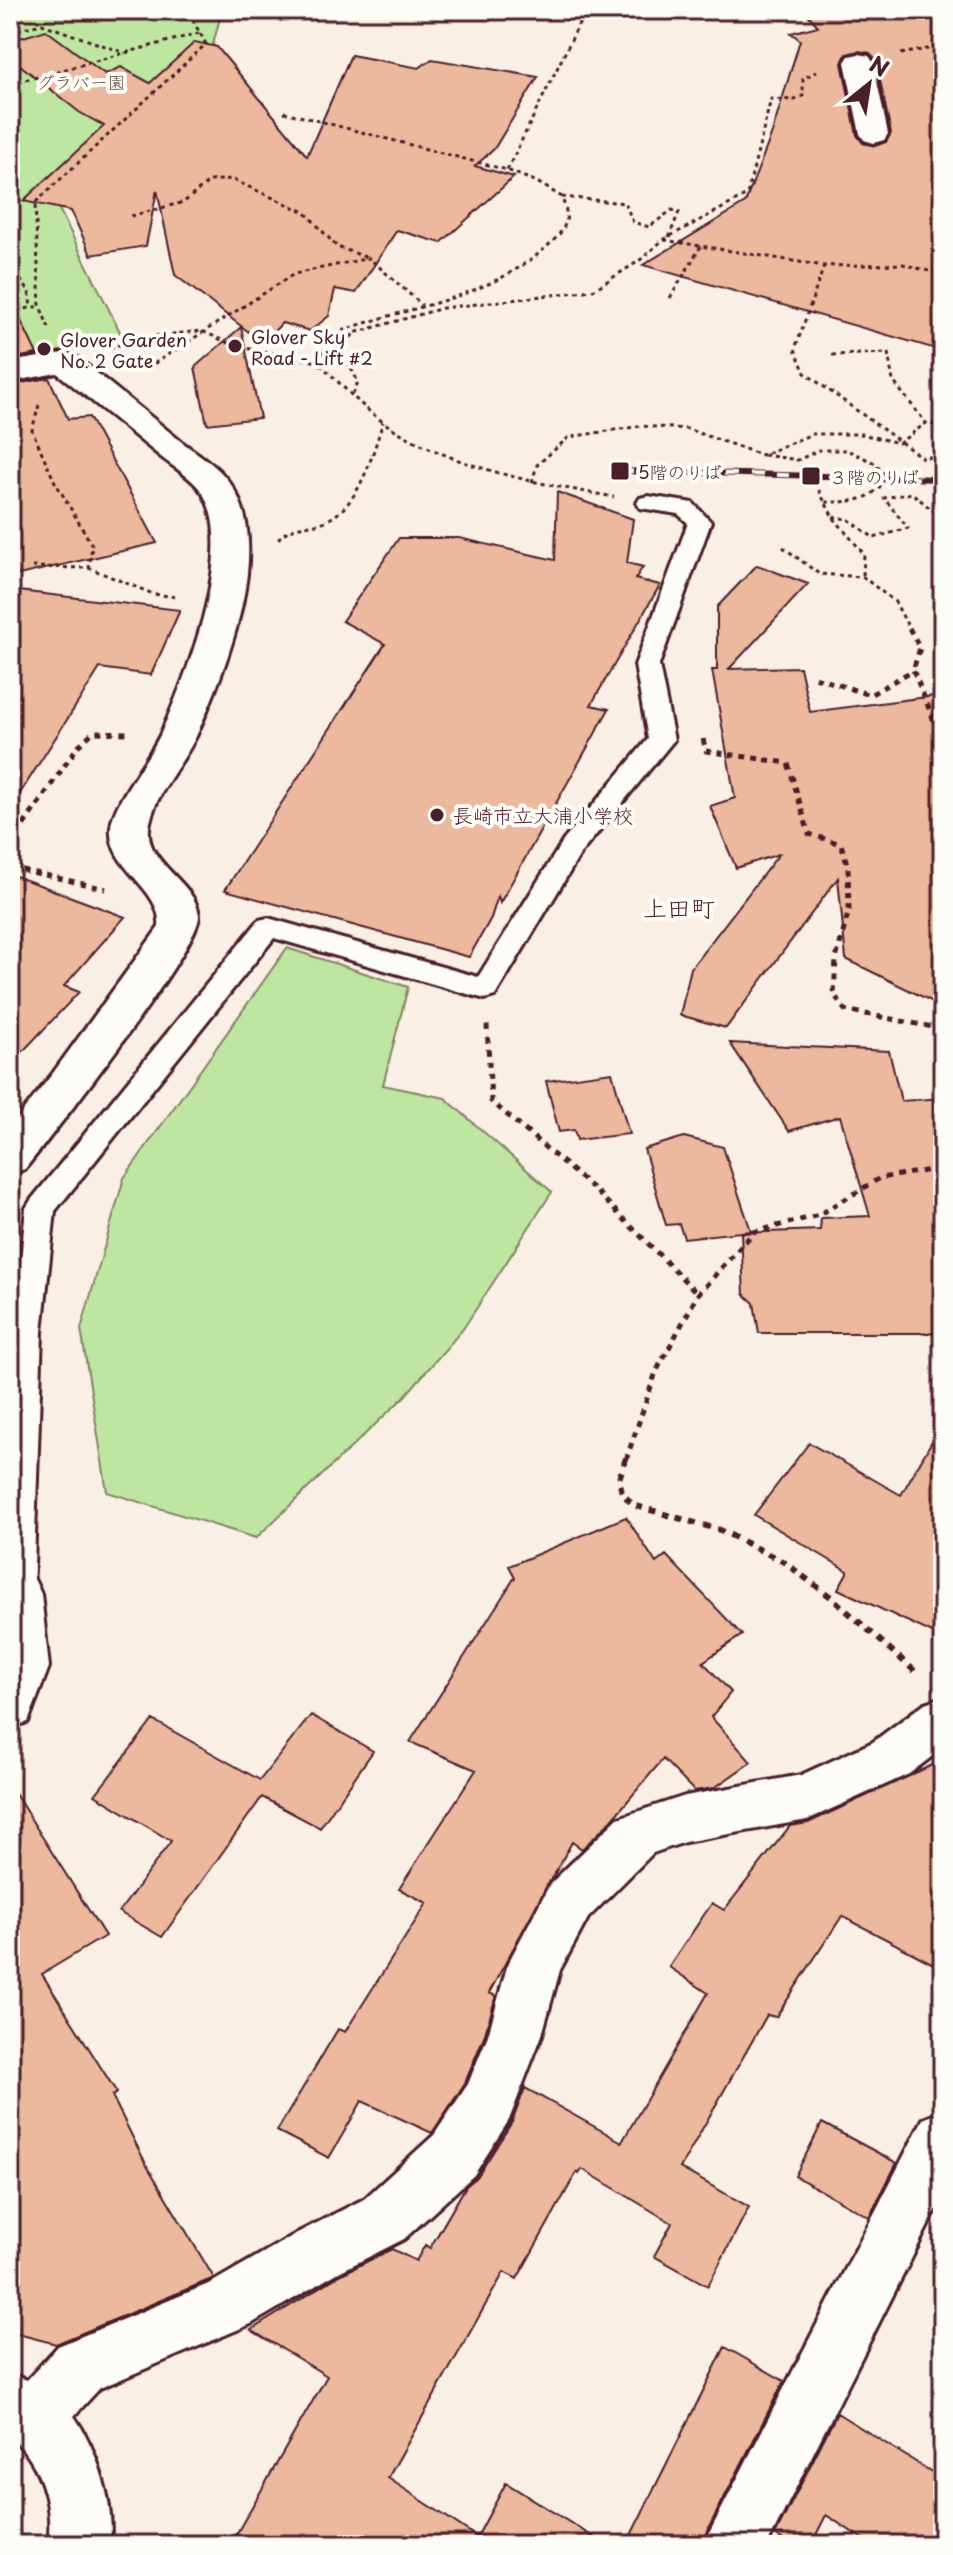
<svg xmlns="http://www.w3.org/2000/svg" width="953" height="2555" font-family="'Playpen Sans','Klee One',sans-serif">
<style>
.green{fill:#bee6a1;stroke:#848266;stroke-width:2}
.building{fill:#ecb99e;stroke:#4a1f2b;stroke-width:2;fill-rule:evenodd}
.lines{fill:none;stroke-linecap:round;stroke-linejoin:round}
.lane-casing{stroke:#4a1f2b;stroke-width:6}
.street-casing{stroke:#4a1f2b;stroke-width:6}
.path-far2{stroke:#4a1f2b;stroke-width:3;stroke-dasharray:4 4;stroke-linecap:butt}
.path-far1{stroke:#4a1f2b;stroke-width:5;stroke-dasharray:6 6;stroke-linecap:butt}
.path{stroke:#4a1f2b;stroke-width:6;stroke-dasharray:7 7;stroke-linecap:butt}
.lane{fill:#fdfcf7;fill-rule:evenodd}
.street{fill:#fdfcf7;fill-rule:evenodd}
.rail-casing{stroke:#4a1f2b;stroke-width:6}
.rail{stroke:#fdfcf7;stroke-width:4;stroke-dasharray:13;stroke-linecap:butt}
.poi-dot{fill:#4a1f2b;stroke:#fdfcf7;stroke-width:3}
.labels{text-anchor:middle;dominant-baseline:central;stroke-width:8;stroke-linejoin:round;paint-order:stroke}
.far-park-label{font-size:18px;fill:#675148;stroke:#fdfcf7}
.far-poi-label{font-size:18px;fill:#4a1f2b;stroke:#fdfcf7;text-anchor:start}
.poi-label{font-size:20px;fill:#4a1f2b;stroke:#fdfcf7;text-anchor:start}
.quarter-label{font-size:24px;fill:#4a1f2b;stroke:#fdfcf7}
</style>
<rect width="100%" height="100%" fill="#faefe5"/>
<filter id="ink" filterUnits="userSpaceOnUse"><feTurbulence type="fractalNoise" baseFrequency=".0125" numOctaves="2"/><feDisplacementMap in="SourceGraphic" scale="16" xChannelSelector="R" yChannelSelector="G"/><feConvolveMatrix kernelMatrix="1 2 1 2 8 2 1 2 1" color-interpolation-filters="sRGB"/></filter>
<g filter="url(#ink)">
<path class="green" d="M10 10H222L210 56 55 201 122 336 53 357 10 366Z
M287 948 408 987 383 1085 445 1098 552 1192 463 1329 404 1397 256 1538 107 1492 81 1329 124 1178Z"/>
<path class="building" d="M804 10H943V351L643 265 745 203 772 133 800 40 791 33 818 26ZM858 51 870 53 876 61 891 133 886 142 875 146 863 143 857 135 842 63 846 54Z
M46 30 105 74 121 67 150 83 195 42 217 47 307 156 351 55 419 68 432 59 538 77 494 149 475 166 514 177 441 243 397 230 356 293 335 289 329 316 310 331 282 323 263 343 175 275 157 190 146 246 91 255 71 211 23 201 104 126 79 112 10 57V41Z
M10 298 37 354 10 359Z
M241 327 260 418 207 424 195 367Z
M49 378 68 419 89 417 157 543 10 577V385Z
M557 492 633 519 627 563 643 567 635 579 660 585 591 705 609 709 500 903 498 896 491 918 469 957 225 890 385 644 342 621 399 538H459L555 560Z
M757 565 808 584 729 669 800 667 810 712 943 695V1007L846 959 838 878 726 1028 680 1015 691 968 779 854 736 868 710 806 735 798 712 670H717V607Z
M10 590 180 610 151 675 100 668 10 809Z
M10 874 125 917 64 986 79 992 10 1065Z
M730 1043 889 1051 901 1101 943 1098V1333H759L754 1303 744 1294 741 1233 820 1230 821 1218 870 1216 840 1116 789 1131Z
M612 1072 629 1134 577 1140 574 1130 559 1132 546 1081Z
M684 1137 723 1147 751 1231 684 1238 679 1224 666 1225 644 1149Z
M943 1422V1638L838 1589 848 1571 754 1515 809 1443 901 1495Z
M626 1517 656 1563 666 1555 742 1635 703 1662 731 1692 711 1717 751 1762 714 1788 694 1791 663 1759 610 1822 582 1849 572 1842 489 1993 496 1996 485 2034 465 2083 432 2133 362 2101 329 2158 277 2131 338 2029 345 2032 427 1903 399 1889 476 1770 410 1742 515 1577 509 1566Z
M311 1715 373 1751 320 1828 262 1797 162 1937 119 1912 171 1841 95 1795 153 1720 260 1780Z
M943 1760V1969L842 1916 776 2017 767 2015 680 2168 749 2207 708 2286 654 2256 672 2223 582 2169 579 2174 577 2172 517 2279 504 2272 388 2478 477 2537 506 2483 606 2545H230L327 2376 251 2330 340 2275 392 2249 416 2261 425 2245 430 2248 466 2186 477 2177 512 2122 525 2088 622 2142 708 1993 669 1967 712 1903 724 1910 790 1826 808 1823Z
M10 1786 105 1936 42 1974 117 2093 112 2096 146 2164 214 2278 56 2344 10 2332Z
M822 2123 897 2163 869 2217 795 2176Z
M725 2347 784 2381 700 2545H626Z
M837 2413 943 2479V2545H872L826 2515 811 2545H792L775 2535Z"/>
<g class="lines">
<g class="lane-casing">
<path id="lane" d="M648 496 693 503 711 522 659 665 674 740 581 853 495 996 485 999 274 938 55 1211 42 1332 33 1594 29 1604 17 1608 10 1606V1373L26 1208 31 1200 259 920 268 918 478 977 563 841 648 739 635 665 688 523 678 514 640 508 637 503 640 498Z"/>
</g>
<g class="street-casing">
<path id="street" d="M859 54 869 56 873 62 888 134 884 140 874 143 864 140 860 134 845 62 849 56Z
M63 353 74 355C109 383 144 411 178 439 193 451 213 462 225 477 279 538 226 668 198 732 185 762 157 790 150 822 140 863 195 879 199 915 202 945 52 1135 25 1169L10 1174V1128L53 1073 159 927C163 888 107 869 111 827 113 802 151 757 162 731 186 677 242 539 198 487 187 474 169 464 156 453 123 426 90 399 57 373L10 382V362Z
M10 1558 27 1564 41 1594 49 1667 28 1722 10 1728Z
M943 1697V1748L909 1774 807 1820 685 1842 653 1853 588 1918 560 1970 542 2035 509 2120 474 2175 404 2239 339 2272 251 2324 100 2388 74 2416C97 2449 115 2505 110 2545H48C54 2505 40 2462 10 2436V2374L27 2380 58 2346 211 2283 299 2232 364 2199 434 2135 468 2084 488 2035 508 1963 550 1884 618 1818 685 1796 801 1775 873 1742 925 1703Z
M943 2111V2196L767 2545H703L923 2119Z"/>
</g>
<path class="path-far2" d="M10 31 42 24 125 53
M901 54 943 46
M10 84 199 33
M284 112 507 170 537 182 562 197C564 205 568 213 566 221 563 233 551 243 543 250 484 300 410 306 341 331L330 341 318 362C340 383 361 407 386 424 454 469 536 483 614 497
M507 170 581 20 592 10
M562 197 625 203 633 222 649 227 672 210 679 212 669 237
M131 216 184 202 210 181 231 179 305 212 337 247 369 258
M664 240 824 266 903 264 943 275
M824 266 795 349 805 373 924 459 943 452
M10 267 29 291 31 308
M670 298 701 246
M10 312 40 306
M49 328 40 306 35 203 206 44 187 10
M110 349 134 338 202 331 235 346 318 362
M832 355 888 353 893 381 926 423
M139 369 155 363 294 274 369 258 422 305
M353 394 358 382 342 350 354 333 443 308 593 290 639 261 663 240 747 195 771 99 795 100 803 96V79L817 71
M39 405 32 430 54 480 92 545 89 568
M764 455 798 460 819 450H847L873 462 886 476C874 503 850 502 824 502
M811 476 833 517 864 554 863 577
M940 479 943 485
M532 482 537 465 569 437 641 426 687 429 762 455 812 434H861L899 443 926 423 943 427
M833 517 848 519 874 538 908 528 884 498 912 493 943 519
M278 539C292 524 305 528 323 522 360 508 372 455 383 422
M783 547 819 574 863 577 895 602 910 630
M32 567 89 568 153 594 177 597"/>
<path class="path-far1" d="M909 628 920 648 913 670
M815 677 870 695 913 670 935 723 943 729
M703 739 706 751 788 763 809 834 841 844 848 867 849 910 836 959 834 994 845 1010 943 1029
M10 845 78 746 93 732 130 733
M10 867 106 889
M487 1025 491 1101 597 1192 698 1294
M10 1067 21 1070
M626 1460 656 1372 698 1294 754 1232 819 1215 880 1178 943 1168"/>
<path class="path" d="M626 1458 619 1479 622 1493 633 1505 720 1530 784 1562 831 1597 918 1674"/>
<use href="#lane" class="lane"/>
<use href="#street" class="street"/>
<g class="rail-casing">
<path id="rail" d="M620 471 943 479"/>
</g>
<use href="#rail" class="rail"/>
</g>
</g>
<g class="poi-dot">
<circle cx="235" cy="346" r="8"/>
<circle cx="44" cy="349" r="8"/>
<rect x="610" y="461" width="20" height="20" rx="4"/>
<rect x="801" y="466" width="20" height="20" rx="4"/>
<circle cx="437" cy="815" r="8"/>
</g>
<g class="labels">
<g class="far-park-label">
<text x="81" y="81">グラバー園</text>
</g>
<g class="far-poi-label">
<text x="251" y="336">Glover Sky<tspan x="251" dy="21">Road - Lift #2</tspan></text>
<text x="60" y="339">Glover Garden<tspan x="60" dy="21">No. 2 Gate</tspan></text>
<text x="638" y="471">5階のりば</text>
<text x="829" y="476">３階のりば</text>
</g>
<g class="poi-label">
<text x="453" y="815">長崎市立大浦小学校</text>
</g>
<g class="quarter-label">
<text x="679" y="907">上田町</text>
</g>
</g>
<rect width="953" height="2555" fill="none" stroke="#fdfcf7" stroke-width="40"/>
<rect x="20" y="20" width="913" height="2515" fill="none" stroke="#4a1f2b" stroke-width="3" filter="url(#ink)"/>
<g transform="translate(869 84) rotate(30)" stroke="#fdfcf7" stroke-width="6" paint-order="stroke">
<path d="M0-6L14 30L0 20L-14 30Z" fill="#4a1f2b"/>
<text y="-12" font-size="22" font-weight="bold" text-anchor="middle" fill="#4a1f2b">N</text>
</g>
</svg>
